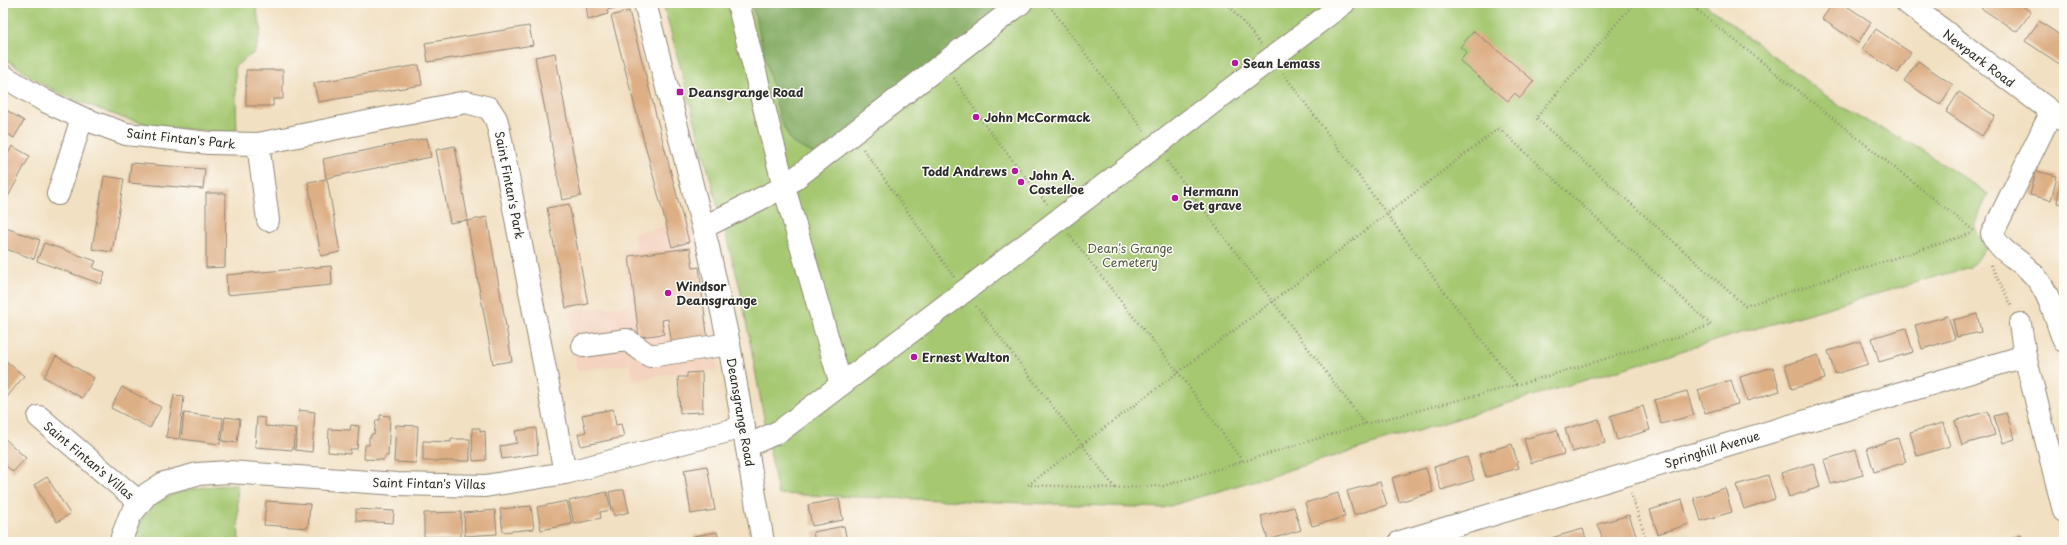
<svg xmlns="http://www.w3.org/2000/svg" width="2067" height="545" font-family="'Playpen Sans',sans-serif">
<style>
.built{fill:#f4d3c0}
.green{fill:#a5c871;stroke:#687a4e}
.forest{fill:#84ac63;stroke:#586c47}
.building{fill:#ddaf85}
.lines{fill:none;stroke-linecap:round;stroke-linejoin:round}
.minor-casing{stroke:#8e8676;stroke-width:24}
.major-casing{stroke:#8e8676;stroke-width:24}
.path{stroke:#8e8676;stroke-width:2.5;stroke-dasharray:1 3;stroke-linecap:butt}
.minor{stroke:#fff;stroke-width:22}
.major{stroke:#fff;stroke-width:22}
.poi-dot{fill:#b5179e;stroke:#fdfcf7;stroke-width:1.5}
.labels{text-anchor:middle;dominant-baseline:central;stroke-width:3;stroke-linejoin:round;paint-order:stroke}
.street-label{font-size:12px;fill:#2b2b2b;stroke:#fdfcf7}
.poi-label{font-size:12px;font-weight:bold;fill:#2b2b2b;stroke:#fdfcf7;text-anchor:start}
.park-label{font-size:12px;fill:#505a40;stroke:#fdfcf7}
</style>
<rect width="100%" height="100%" fill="#fdfcf7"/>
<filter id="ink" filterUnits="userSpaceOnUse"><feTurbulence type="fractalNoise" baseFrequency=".025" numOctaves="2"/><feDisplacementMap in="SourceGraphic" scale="8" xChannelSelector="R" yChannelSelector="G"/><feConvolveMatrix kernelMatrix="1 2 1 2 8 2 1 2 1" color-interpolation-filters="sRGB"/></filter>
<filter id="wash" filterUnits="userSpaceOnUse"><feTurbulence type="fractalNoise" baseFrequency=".012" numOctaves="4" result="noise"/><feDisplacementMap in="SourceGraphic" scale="16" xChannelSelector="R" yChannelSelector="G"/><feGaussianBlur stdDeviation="0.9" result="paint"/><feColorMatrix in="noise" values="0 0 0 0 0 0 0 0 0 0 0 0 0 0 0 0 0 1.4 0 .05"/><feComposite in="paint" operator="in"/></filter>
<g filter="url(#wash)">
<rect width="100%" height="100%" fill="#f2e0c2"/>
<path class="built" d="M580 3H633L634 8 584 21Z
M689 221 719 370 667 374 633 381 630 364 577 371 568 311 630 305 623 251 636 249 633 234Z"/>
<path class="green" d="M3 3H255L261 29 255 52 235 66 237 133 160 127 123 118 70 98 41 83 3 57Z
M663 3H1703L1841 107 1917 147 1988 194 1974 226 1986 249 1970 267 1744 332 1163 508 778 494 740 288Z
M237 485 239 542H134C142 491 195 486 237 485Z"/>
<path class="forest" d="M752 3H1020L816 155 792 143 780 119Z"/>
<g id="blocks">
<path class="building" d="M586 3H615L616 8 607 10 608 14 588 20Z
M1833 3H1842L1871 22 1858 43 1822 19Z
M1985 3H2018L2031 12 2017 32 1981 8Z
M629 11 689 242 672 247 611 16Z
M2039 21 2064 38V60L2061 65 2025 41Z
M529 26 533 45 428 62 425 43Z
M1876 29 1911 53 1898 73 1862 49Z
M1474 31 1534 81 1520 98 1515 93 1508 101 1460 61 1467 52 1460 47Z
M555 53 581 196 562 200 535 57Z
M1918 61 1953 85 1940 105 1904 81Z
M419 65 422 85 318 102 314 83Z
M246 70H283V99H273V106H246Z
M1959 92 1995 116 1982 136 1946 112Z
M3 108 24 121 14 138 3 131Z
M427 138 431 157 326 178 323 159Z
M12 146 30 156 3 206V164Z
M455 146 468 220 450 223 436 150Z
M131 163 205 169 203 189 129 183Z
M2036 171 2057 176 2051 200 2030 195Z
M104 176 124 179 112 252 92 249Z
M327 179 340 252 321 256 308 182Z
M2061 179H2064V204L2057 203Z
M206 193H226L225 267 206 268Z
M569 204 588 304 566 308 547 208Z
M487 217 512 361 493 364 467 221Z
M3 227 40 240 34 259 3 248Z
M44 243 96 261 93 268 105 272 101 284 37 261Z
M690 248 693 268 699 267 708 342 672 346 668 319 662 320 664 334 639 337 629 256Z
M331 266 332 285 227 295 226 275Z
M1977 314 1981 332 1957 337 1953 320Z
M1948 316 1955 339 1922 349 1915 325Z
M1906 328 1913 352 1879 362 1872 338Z
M1861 341 1868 364 1835 374 1828 351Z
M1818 355 1825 379 1792 389 1785 365Z
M56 356 94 378 82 398 44 377Z
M6 361 24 376 3 402V365Z
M1773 367 1780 391 1747 401 1740 377Z
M702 372 703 412 680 413 678 377H687V373Z
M1731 380 1738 404 1705 413 1698 390Z
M122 387 161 407 150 428 111 408Z
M1687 391 1694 415 1661 424 1654 400Z
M174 395 184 396 179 439 166 437Z
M1643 406 1650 430 1617 440 1610 416Z
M613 409 616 425 621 424 624 437 581 446 578 434 586 432 582 415Z
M299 410 315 412 312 452 295 450Z
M1988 411 1995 435 1962 445 1955 421Z
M184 413 223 418 220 444 181 439Z
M2006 413 2015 439 2003 443 1994 416Z
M380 415 390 416 388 456H385L384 460 364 459 365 445H369V437H371V434H374L376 420H380Z
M225 417 240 419 237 443 222 441Z
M257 417 265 418V426L295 428 293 450 255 447Z
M1599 419 1605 443 1572 452 1565 429Z
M1943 423 1950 446 1917 456 1910 432Z
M351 425 359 426 357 449H350V454L328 452 329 429 350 430Z
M396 425 418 426 416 463 394 462Z
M472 428H480V432L485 431 486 460 473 461Z
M536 428 538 454 502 459 500 446 517 443 515 431Z
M1557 430 1564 454 1531 463 1524 439Z
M3 437 26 458 13 472 3 463Z
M1898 438 1906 462 1874 472 1867 448Z
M451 439H470V461H423V441L451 442Z
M1512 444 1519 468 1486 477 1479 454Z
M1856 450 1863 475 1831 484 1824 460Z
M1467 457 1474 480 1441 490 1434 467Z
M1813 463 1820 487 1789 497 1781 473Z
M707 466 715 510 691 514 684 470Z
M1426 468 1433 492 1399 502 1392 478Z
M1768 475 1775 499 1744 509 1736 485Z
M47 477 70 514 57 522 34 485Z
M1380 482 1387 505 1354 515 1347 491Z
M1725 488 1732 512 1701 521 1694 498Z
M618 490H624L629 512 614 516 609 492Z
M607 492 611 510 600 512 601 518 574 524 569 501Z
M1338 493 1345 517 1312 526 1305 503Z
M839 499 843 520 812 526 808 505Z
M1682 500 1689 524 1658 534 1650 510Z
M266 501 310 504 308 528 264 525Z
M567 501 572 524 541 530 537 507Z
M531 506 534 529 503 532 500 509Z
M1294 507 1301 530 1268 540 1261 516Z
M356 509 394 511 393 523 356 521Z
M495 510 497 534 465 536 464 513Z
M461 512V537H424V513Z
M1629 515 1637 538 1625 542H1603L1598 524Z
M844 526 847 542H815L813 532Z
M1583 529 1587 542H1552L1551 538Z
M717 532 719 542H695L694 536Z
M2021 535 2024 542H2003Z"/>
</g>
</g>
<g filter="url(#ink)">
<use href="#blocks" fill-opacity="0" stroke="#8e8676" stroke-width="1"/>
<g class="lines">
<g class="minor-casing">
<path id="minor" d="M738 3 784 187 841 385
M1907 3 2064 121
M3 76 45 101 82 118 126 134 209 143 258 144 466 102 489 108 496 119 499 130 565 473
M2051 113 1992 234C2002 254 2017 257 2031 272 2049 289 2055 318 2064 341
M258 144 268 220
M58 194 82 118
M704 227 784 187 1021 3
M2020 324 2025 356 2064 511
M583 346 627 340 650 356 729 344
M39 417 139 502
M747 446 780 431 1344 3
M122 542V537L130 516 147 494 164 483 197 474 229 472 397 484 485 486 565 473 744 427
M1400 542 2025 356"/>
</g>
<g class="major-casing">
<path id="major" d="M645 3 708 247 729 344 763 542"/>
</g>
<path class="path" d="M1047 3 1144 131
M1227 3 1261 44
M1634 3 1536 118 1745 306 1973 233
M1688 3 1974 231
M1697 10 1702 3
M1283 73 1442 289 1517 385
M954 78 987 128 1047 204
M1499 128 1711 325 1669 340 1517 385 1365 424 1163 486 1115 488 1028 485 1273 301Z
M863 149 954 277
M1167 161 1365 424
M1069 234 1123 304 1178 372 1243 462
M1991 265 2012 307
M976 306 1115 488
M1631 493 1647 542"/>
<use href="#minor" class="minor"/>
<use href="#major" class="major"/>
</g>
</g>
<g class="poi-dot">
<circle cx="1235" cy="63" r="4"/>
<rect x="676" y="88" width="8" height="8" rx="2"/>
<circle cx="976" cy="117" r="4"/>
<circle cx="1015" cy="171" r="4"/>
<circle cx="1021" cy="182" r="4"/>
<circle cx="1175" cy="198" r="4"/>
<circle cx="668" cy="293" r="4"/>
<circle cx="914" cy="357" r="4"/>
</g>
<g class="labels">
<g class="street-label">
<text transform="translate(1979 58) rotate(37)">Newpark Road</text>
<text transform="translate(181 138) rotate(6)">Saint Fintan's Park</text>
<text transform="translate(510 185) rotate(79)">Saint Fintan's Park</text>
<text transform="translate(741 412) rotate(80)">Deansgrange Road</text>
<text transform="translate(1712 449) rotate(-17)">Springhill Avenue</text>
<text transform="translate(89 460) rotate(40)">Saint Fintan's Villas</text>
<text transform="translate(429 483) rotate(1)">Saint Fintan's Villas</text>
</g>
<g class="poi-label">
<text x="1243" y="63">Sean Lemass</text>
<text x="688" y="92">Deansgrange Road</text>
<text x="984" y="117">John McCormack</text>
<text x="1007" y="171" text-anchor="end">Todd Andrews</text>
<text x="1029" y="175">John A.<tspan x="1029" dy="14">Costelloe</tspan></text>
<text x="1183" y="191">Hermann<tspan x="1183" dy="14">Get grave</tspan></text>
<text x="676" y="286">Windsor<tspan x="676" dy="14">Deansgrange</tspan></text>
<text x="922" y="357">Ernest Walton</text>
</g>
<g class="park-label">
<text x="1130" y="248">Dean's Grange<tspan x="1130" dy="14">Cemetery</tspan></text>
</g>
</g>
<rect width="2067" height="545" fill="none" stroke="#fdfcf7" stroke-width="16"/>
</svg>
